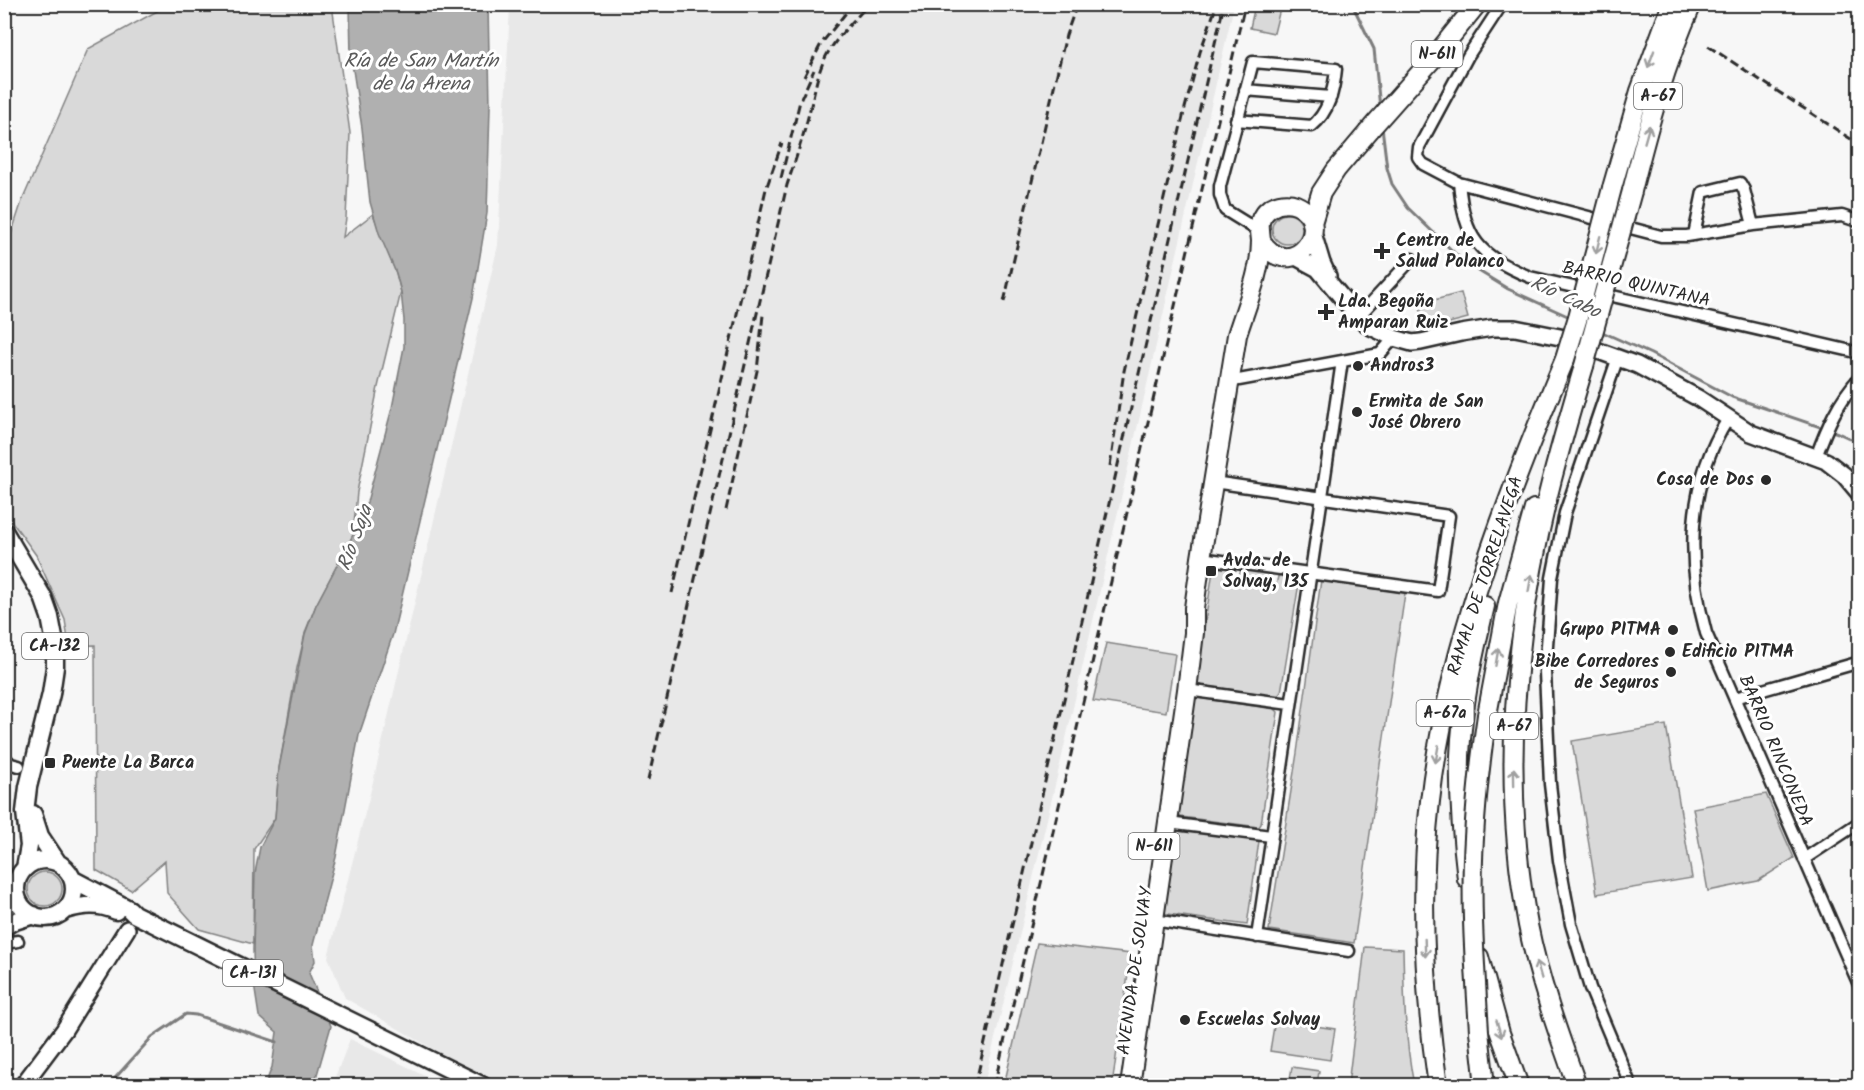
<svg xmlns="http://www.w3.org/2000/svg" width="1864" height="1090" font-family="Kalam,sans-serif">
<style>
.built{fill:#e8e8e8}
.green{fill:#d9d9d9;stroke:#828282;stroke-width:1.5}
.water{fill:#b0b0b0;stroke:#7b7b7b;stroke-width:1.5}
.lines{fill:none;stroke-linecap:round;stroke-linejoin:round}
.stream{stroke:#7b7b7b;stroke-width:3}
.street-casing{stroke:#2b2b2b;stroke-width:15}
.secondary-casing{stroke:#2b2b2b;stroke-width:20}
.primary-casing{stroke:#2b2b2b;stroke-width:21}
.highway-casing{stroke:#2b2b2b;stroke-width:22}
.street{stroke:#fff;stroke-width:10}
.secondary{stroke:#fff;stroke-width:15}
.primary{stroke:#fff;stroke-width:16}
.highway{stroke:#fff;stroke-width:18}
.rail{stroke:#2b2b2b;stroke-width:3;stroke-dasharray:9 4.5;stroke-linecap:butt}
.highway-bridge-casing{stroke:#2b2b2b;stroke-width:22;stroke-linecap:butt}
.highway-bridge{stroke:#fff;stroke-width:18}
.oneway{stroke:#a0a0a0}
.poi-dot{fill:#2b2b2b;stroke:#fff;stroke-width:2}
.labels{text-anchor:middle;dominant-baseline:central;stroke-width:6;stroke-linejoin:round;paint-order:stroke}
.shield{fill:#fff;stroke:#6b6b6b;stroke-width:1.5}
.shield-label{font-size:16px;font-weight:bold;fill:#2b2b2b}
.poi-label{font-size:18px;font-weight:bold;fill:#2b2b2b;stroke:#fff;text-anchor:start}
.street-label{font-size:18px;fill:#2b2b2b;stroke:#fff}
.water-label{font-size:20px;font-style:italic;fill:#5a5a5a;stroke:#fff}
</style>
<rect width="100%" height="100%" fill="#f7f7f7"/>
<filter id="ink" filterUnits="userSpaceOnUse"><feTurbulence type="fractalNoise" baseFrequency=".0167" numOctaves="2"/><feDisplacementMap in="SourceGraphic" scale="12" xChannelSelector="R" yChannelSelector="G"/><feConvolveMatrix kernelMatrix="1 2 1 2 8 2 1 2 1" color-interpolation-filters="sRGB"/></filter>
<g filter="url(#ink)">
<path class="built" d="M510 5H1234L1062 756 984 1085H505L459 1064 345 998 328 957 373 782 498 245Z
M350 1039 439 1082 445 1085H332Z"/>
<path class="green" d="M168 5H332L350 133 346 218 343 237 373 214 396 273 401 292 378 387 357 492 353 535 316 605 306 630 297 668 279 768 275 818 254 849 253 944 199 929 167 893 165 861 131 890 96 870 95 645 69 646 65 620 36 555 5 512V253L22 201 88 49Z
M1255 5H1281L1274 33 1250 28Z
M1272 229a15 15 0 1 1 30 0a15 15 0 1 1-30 0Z
M1461 293 1468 318 1426 329 1419 304Z
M1214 564 1234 568 1233 582 1238 583 1241 569 1270 573 1269 587 1275 588 1279 573 1300 577 1281 692 1278 696 1198 685 1196 682Z
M1321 580 1405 593 1354 943 1269 930 1297 753Z
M1106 643 1175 654 1166 712 1093 701Z
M1198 698 1275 709 1278 712 1261 824 1259 827 1181 817 1177 813 1194 700Z
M1666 725 1692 878 1597 894 1572 741Z
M1766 794 1794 858 1758 881 1708 891 1693 808Z
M1174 829 1259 841 1247 925 1161 913Z
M28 889a17 17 0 1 1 34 0a17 17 0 1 1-34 0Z
M1037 943 1131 954 1112 1085H1004Z
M1365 947 1403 949C1404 995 1405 1041 1414 1085H1348Z
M1275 1020 1335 1029 1330 1060 1270 1051Z
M1292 1067 1319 1071 1317 1085H1289Z"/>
<path class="water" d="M350 5H488L490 107 487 213 473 298 393 634 359 735 336 857 313 945 315 961 309 973 331 1026 314 1085H265L272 1067 277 1032 259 1016 254 984 253 950 255 873 260 847 275 818 279 768 305 634 316 605 353 535 367 502 392 408 404 347V320L401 292 396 273 379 233 370 202 362 128 351 57Z"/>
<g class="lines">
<path class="stream" d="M1352 4 1374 49 1380 108
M1382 127 1387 168 1392 184 1408 208 1464 262 1508 289 1572 318
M1600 331 1651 354 1732 397 1838 433 1860 443
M108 1086 152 1037 186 1014 196 1015 277 1042"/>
<g class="street-casing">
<path id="street" d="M1502 4 1468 56 1419 147 1418 157 1423 164 1459 183 1661 236H1687L1753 225 1842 216 1860 222
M1245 90 1331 97
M1236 120 1312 126C1329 112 1334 90 1336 69L1253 62 1220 186V195L1225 210 1259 231
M1459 183C1465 240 1478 255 1530 277L1860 353
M1694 235 1703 192 1740 183 1744 190 1753 225
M1358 317 1412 259
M1618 357 1565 513 1552 578 1545 672 1550 784 1559 860 1571 924 1590 988 1631 1086
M1228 382 1380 354 1394 338
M1728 419C1687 484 1686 561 1706 633L1860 987
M1816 457C1827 427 1838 401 1860 377
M1201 558 1438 591 1449 516 1213 482
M1187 690 1290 704
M1735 698 1860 662
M4 757 11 764 19 766
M1168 823 1271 836
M1804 859 1860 822
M1154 920 1349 951
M1257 937 1342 361
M4 943 18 941"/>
</g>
<g class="secondary-casing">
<path id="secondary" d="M1313 233 1322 263 1328 276
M1294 256 1318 269 1358 317 1371 327 1394 338 1412 343 1421 342 1461 333 1492 328H1515L1560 337 1637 365 1698 398 1751 433 1826 461 1844 475 1860 494
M22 1086 64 1030 127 929"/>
</g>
<g class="primary-casing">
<path id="primary" d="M4 531 43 597 50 617 55 643V667L51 694 28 787 25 812 29 846 25 868
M33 814 40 836 58 863
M16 889a29 29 0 1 1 58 0a29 29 0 1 1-58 0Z
M72 879 129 909 134 914 483 1086
M65 910C84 905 98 903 116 911
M4 911 16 890
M4 927 12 922 34 915"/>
</g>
<g class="highway-casing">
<path id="highway" d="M1612 188 1640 91 1672 4
M1632 191C1648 127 1665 64 1692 4
M1312 223 1321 193 1336 170 1374 125 1436 55 1477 4
M1487 715 1508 603 1534 509
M1467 879C1462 838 1459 797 1460 756 1462 705 1473 656 1485 606
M1479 957 1500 1033 1519 1086
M1479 1031 1485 1086
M1130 1086 1187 690 1194 633V608L1201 558 1237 335C1246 306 1261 272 1261 241 1260 227 1256 219 1270 208 1278 203 1288 202 1296 205 1338 223 1292 287 1261 241
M1438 1086C1424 991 1419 896 1430 801 1447 651 1506 498 1565 359
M1577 1086C1558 1033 1539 980 1528 925 1500 777 1515 624 1552 479 1562 441 1573 403 1584 366"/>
</g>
<use href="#street" class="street"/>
<use href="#secondary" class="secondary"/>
<use href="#primary" class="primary"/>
<use href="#highway" class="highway"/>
<path class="rail" d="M1708 46 1860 145
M804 77 821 44 853 4
M781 178 800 101 814 70
M1004 302 1066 35 1077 4
M1110 466 1124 371 1185 108 1200 52 1217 4
M726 510 757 371 763 315
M672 593 766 189 782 143
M648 780 787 185C795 161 803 138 809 113 815 92 817 70 829 51 840 34 855 19 869 4
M975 1086 1224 4
M994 1086 1245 4"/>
<g class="highway-bridge-casing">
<path id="highway-bridge" d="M1565 359 1578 317 1612 188
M1584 366 1632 191
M1479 1031C1475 967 1470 903 1474 838 1476 797 1481 756 1487 715"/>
</g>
<use href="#highway-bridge" class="highway-bridge"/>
</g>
<defs><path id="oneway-shaft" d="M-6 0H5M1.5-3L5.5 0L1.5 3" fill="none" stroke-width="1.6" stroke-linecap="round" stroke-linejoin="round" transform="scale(1.5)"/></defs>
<g class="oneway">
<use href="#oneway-shaft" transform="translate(1651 59) rotate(110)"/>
<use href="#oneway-shaft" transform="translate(1647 134) rotate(-74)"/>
<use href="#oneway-shaft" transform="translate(1598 245) rotate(104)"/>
<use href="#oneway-shaft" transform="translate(1530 583) rotate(-80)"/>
<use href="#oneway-shaft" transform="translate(1497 657) rotate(-80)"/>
<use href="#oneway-shaft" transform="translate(1437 754) rotate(100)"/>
<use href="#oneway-shaft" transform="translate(1514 777) rotate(-91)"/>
<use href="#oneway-shaft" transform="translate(1425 948) rotate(88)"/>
<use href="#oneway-shaft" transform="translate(1539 970) rotate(-106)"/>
<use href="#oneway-shaft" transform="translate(1499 1029) rotate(73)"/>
</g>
</g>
<g class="poi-dot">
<path d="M1379 242h6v6h6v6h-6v6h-6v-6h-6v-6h6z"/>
<path d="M1323 303h6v6h6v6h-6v6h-6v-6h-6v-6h6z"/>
<circle cx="1358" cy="366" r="6"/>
<circle cx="1357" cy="412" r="6"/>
<circle cx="1766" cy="480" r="6"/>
<rect x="1205" y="565" width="12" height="12" rx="3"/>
<circle cx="1673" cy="630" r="6"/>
<circle cx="1670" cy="652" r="6"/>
<circle cx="1671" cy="672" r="6"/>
<rect x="44" y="757" width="12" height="12" rx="3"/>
<circle cx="1185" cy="1020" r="6"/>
</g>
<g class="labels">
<g class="shield">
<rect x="1411.5" y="41" width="51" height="26" rx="4.5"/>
<rect x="1634" y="83" width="48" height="26" rx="4.5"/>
<rect x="22" y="633" width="66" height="26" rx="4.5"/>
<rect x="1416.5" y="700" width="57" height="26" rx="4.5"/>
<rect x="1490" y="713" width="48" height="26" rx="4.5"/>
<rect x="1128.5" y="833" width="51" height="26" rx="4.5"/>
<rect x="223" y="960" width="60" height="26" rx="4.5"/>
</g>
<g class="shield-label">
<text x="1437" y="54">N-611</text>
<text x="1658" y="96">A-67</text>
<text x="55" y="646">CA-132</text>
<text x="1445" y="713">A-67a</text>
<text x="1514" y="726">A-67</text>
<text x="1154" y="846">N-611</text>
<text x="253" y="973">CA-131</text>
</g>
<g class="poi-label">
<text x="1396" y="241">Centro de<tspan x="1396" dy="21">Salud Polanco</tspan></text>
<text x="1338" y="302">Lda. Begoña<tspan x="1338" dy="21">Amparan Ruiz</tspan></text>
<text x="1370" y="366">Andros3</text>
<text x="1369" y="402">Ermita de San<tspan x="1369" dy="21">José Obrero</tspan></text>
<text x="1754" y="480" text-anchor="end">Cosa de Dos</text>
<text x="1223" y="561">Avda. de<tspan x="1223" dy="21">Solvay, 135</tspan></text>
<text x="1661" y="630" text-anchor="end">Grupo PITMA</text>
<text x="1682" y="652">Edificio PITMA</text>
<text x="1659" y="662" text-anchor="end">Bibe Corredores<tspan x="1659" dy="21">de Seguros</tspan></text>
<text x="62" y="763">Puente La Barca</text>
<text x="1197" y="1020">Escuelas Solvay</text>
</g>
<g class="street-label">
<text transform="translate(1636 285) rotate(13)">BARRIO QUINTANA</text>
<text transform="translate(1486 576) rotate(-72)">RAMAL DE TORRELAVEGA</text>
<text transform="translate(1775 751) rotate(67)">BARRIO RINCONEDA</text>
<text transform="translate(1136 971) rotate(-82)">AVENIDA DE SOLVAY</text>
</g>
<g class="water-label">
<text x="421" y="62">Ría de San Martín<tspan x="421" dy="23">de la Arena</tspan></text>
<text transform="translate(1565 298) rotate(25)">Río Cabo</text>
<text transform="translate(356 538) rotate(-70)">Río Saja</text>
</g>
</g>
<rect width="1864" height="1090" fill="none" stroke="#fff" stroke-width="24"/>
<rect x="12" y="12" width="1840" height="1066" fill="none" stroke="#2b2b2b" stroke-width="2" filter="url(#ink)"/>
</svg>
